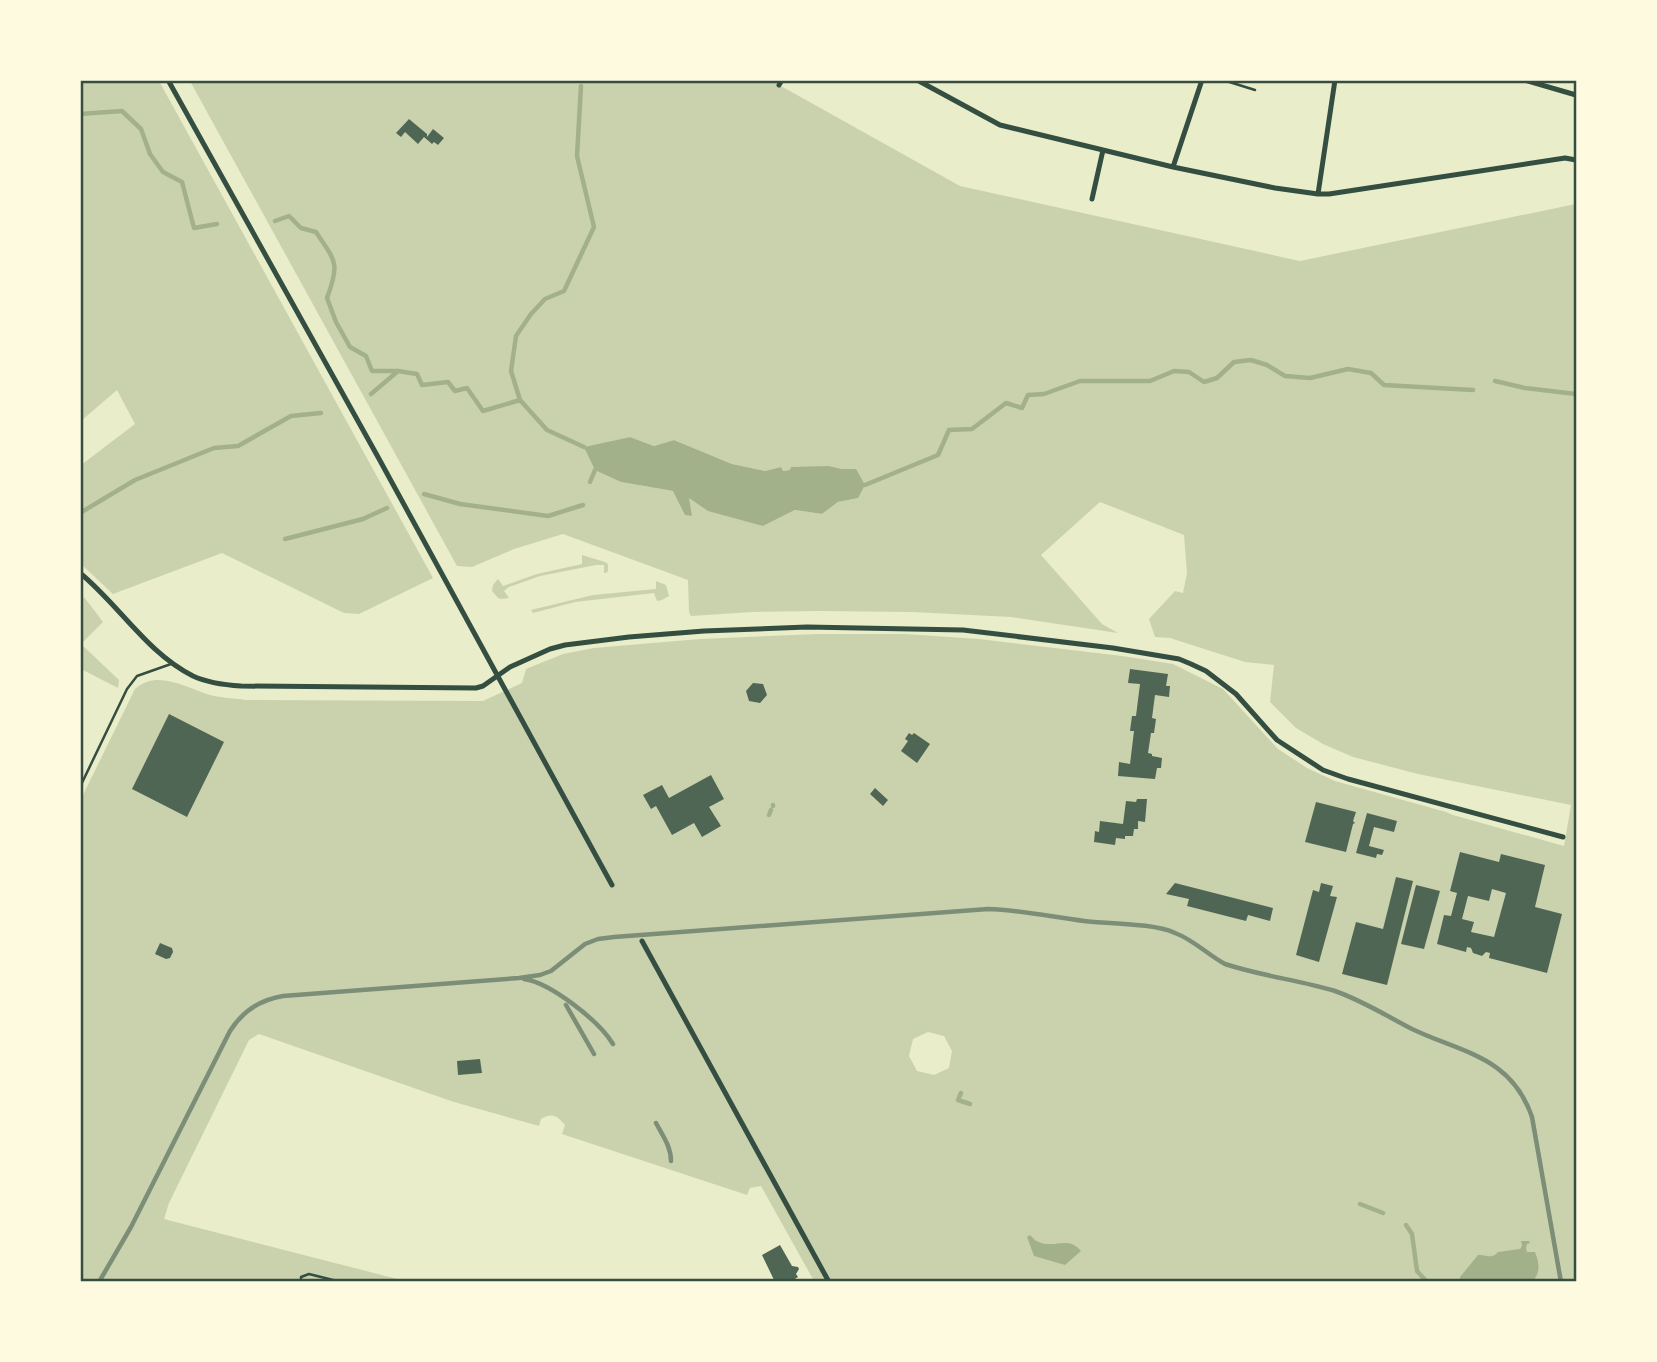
<svg xmlns="http://www.w3.org/2000/svg" width="1657" height="1362" font-family="'Fira Sans Condensed',sans-serif">
<style>
.green{fill:#cad2ad;fill-rule:evenodd}
.water{fill:#a3b18a}
.lines{fill:none;stroke-linecap:round;stroke-linejoin:round}
.stream{stroke:#a3b18a;stroke-width:4.5}
.building{fill:#4f6655;fill-rule:evenodd}
.path{stroke:#344e41;stroke-width:2.5}
.service{stroke:#344e41;stroke-width:2.5}
.minor{stroke:#344e41;stroke-width:5}
.rail{stroke:#7c8e77;stroke-width:4.5}
.neatline{fill:none;stroke:#344e41;stroke-width:2.5}
</style>
<rect width="100%" height="100%" fill="#e9edc9"/>
<path class="green" d="M81 80 159 81 433 578 359 614 344 613 222 553 113 594 81 564V465L135 424 117 390 81 421Z
M190 81H772L960 186 1300 261 1576 204V1281H814L761 1186 750 1188 747 1195 562 1134 565 1125C557 1116 553 1112 541 1119L539 1126 454 1102 259 1034 249 1040 169 1203 164 1219 405 1281H81L80 801 135 689C158 669 186 688 210 695 221 698 233 698 245 700L483 701 522 683 526 669 563 654 594 648 700 639 818 634H905L979 639 1122 656 1173 664 1223 689 1278 749 1307 768 1335 781 1446 812 1453 815 1564 846 1571 805 1418 774 1353 757 1323 744 1296 728 1270 702 1274 665 1245 662 1170 638 1155 637 1149 619 1175 591 1183 593 1187 573 1184 535 1100 502 1041 555 1102 624 1118 633 1011 617 912 612 819 611 752 612 691 616 689 612 688 580 563 534 514 549 472 567 457 566ZM630 437 654 446 674 440 732 464 765 471 781 467 782 471 829 466 842 469H856L858 498 838 502 822 514 795 510 763 526 673 491 621 482 585 447ZM928 1032 944 1036 952 1051 949 1068 934 1075 917 1071 909 1056 913 1039Z
M582 555 605 562 608 564V571L606 573H604V565H596L540 576 509 587 504 591 509 598 501 599 498 598 492 591 493 585 498 579 503 586 537 574 582 564Z
M656 581 666 585 669 596 662 600 657 601 654 593 575 602 533 613 531 610 593 595 656 589Z
M84 597 103 622 81 644 119 680 118 688 81 669V604Z"/>
<path class="water" d="M630 437 654 446 674 440 732 464 765 471 781 467 783 471 790 470 791 467 829 466 842 469H856L865 485 858 498 838 502 822 514 795 510 763 526 708 511 689 498 692 516 685 515 673 491 621 482 595 470 584 447Z
M1030 1235 1036 1241C1040 1242 1043 1244 1047 1244 1060 1245 1070 1238 1081 1251L1065 1265 1034 1256 1027 1237Z
M1521 1241H1529L1530 1243 1527 1244 1526 1248 1527 1252H1535C1539 1262 1541 1272 1533 1281H1460V1277L1478 1255C1486 1254 1492 1260 1498 1252L1520 1249 1522 1246Z"/>
<g class="lines">
<path class="stream" d="M80 114 122 111 141 129 150 154 163 172 182 182 194 228 217 224
M275 221 289 216 301 228 316 232C336 262 340 263 327 298L336 322 350 347 366 356 372 371H398L417 374 422 385 448 382 455 391 467 388 483 411 520 400 547 430 584 447
M1495 381 1525 388 1576 394
M371 394 397 372
M520 400 511 371 516 336 531 314 545 299 564 291 594 227 577 156 581 86
M590 482 595 470
M865 485 938 455 949 430 972 429 1006 403 1022 408 1028 395 1044 394 1080 381H1150L1174 371 1189 372 1204 382 1217 378 1234 362 1251 360 1267 365 1285 376 1310 378 1348 369 1371 373 1384 385 1473 390
M424 494 460 504 548 516 583 505
M80 513 135 480 214 448 238 446 291 416 321 413
M285 539 363 519 387 508
M773 806V805
M769 815 771 810
M961 1093 958 1100 970 1104
M1360 1204 1383 1213
M1406 1225 1412 1234 1417 1271 1427 1282"/>
</g>
<path class="building" d="M409 119 427 134V137L433 129 444 138 438 145 434 142 432 144 424 137 418 144 405 132 401 137 396 133Z
M1130 669 1168 674 1166 686H1170L1169 697 1155 695 1152 718 1156 719 1154 733H1151L1148 753 1152 754V756L1162 758 1161 768H1157L1155 779 1118 776 1119 762 1130 764 1134 731H1130L1132 716H1136L1140 684 1128 683Z
M753 683 763 684 767 695 760 703 749 701 746 691Z
M169 714 224 742 187 817 132 789Z
M909 733 912 735 914 733 930 744 917 763 901 751 908 741 905 739Z
M711 775 724 799 709 807 721 826 702 837 694 823 672 835 656 806 651 809 643 795 662 785 669 798Z
M875 788 888 800 883 806 870 794Z
M1137 799H1147L1145 822 1138 821V829H1134L1133 836H1125V839L1116 838 1115 845 1094 842 1095 831 1099 832 1100 821 1123 824 1126 801 1136 802Z
M1316 802 1356 812 1353 821 1355 823 1353 824 1346 852 1305 842Z
M1367 813 1397 821 1394 832 1374 827 1369 846 1384 850 1382 855 1377 854 1376 858 1356 853Z
M1460 852 1499 862 1501 854 1545 865 1535 907 1562 914 1547 973 1489 958 1490 953 1486 952 1482 956 1473 953 1471 948 1467 947 1466 952 1437 944 1444 915 1451 916 1457 893 1450 891ZM1492 889 1506 893 1494 937 1471 932 1474 922 1462 919 1468 896 1489 901Z
M1396 877 1413 881 1387 985 1342 974 1356 922 1383 929Z
M1175 883 1273 908 1270 921 1248 915 1246 921 1187 906 1189 899 1166 894Z
M1321 883 1333 886 1330 896 1337 897 1319 962 1296 955 1313 890 1319 892Z
M1416 885 1440 891 1424 949 1401 944Z
M160 943 172 948 173 952 170 958 166 959 155 954Z
M480 1059 482 1073 458 1075 457 1061Z
M780 1245 792 1266 798 1267 799 1269 796 1274 798 1277 790 1282H775L762 1255Z"/>
<g class="lines">
<path class="path" d="M301 1282V1277L309 1274 341 1282"/>
<path class="service" d="M1223 80 1255 90
M80 787 127 689 137 676 171 664"/>
<path class="minor" d="M168 80 378 457 612 885
M917 80 1000 125 1173 167 1275 188 1318 194H1329L1565 158 1576 160
M1524 80 1576 95
M779 85 782 80
M1173 167 1202 80
M1318 194 1335 80
M1092 199 1103 150
M80 573C119 605 147 653 193 676 208 683 225 685 241 686L476 688 483 686 510 667 550 649 565 645 629 637 704 631 807 627 963 630 1113 648 1179 659 1191 664 1206 671 1236 694 1277 740 1323 770 1348 779 1563 837
M642 941 829 1282"/>
<path class="rail" d="M524 979C551 983 599 1021 613 1044
M566 1005 594 1054
M656 1123C663 1136 671 1147 671 1161
M99 1282 131 1227 230 1031C242 1012 259 1000 283 996L519 978 540 975 551 971 585 944 598 939 614 937 988 909C1021 910 1052 917 1084 921 1110 924 1153 923 1175 933 1194 940 1208 955 1225 964 1261 976 1299 980 1335 991 1361 1000 1387 1016 1412 1029 1462 1053 1511 1056 1532 1117L1561 1282"/>
</g>
<rect width="1657" height="1362" fill="none" stroke="#fefae0" stroke-width="164"/>
<rect x="82" y="82" width="1493" height="1198" class="neatline"/>
</svg>
